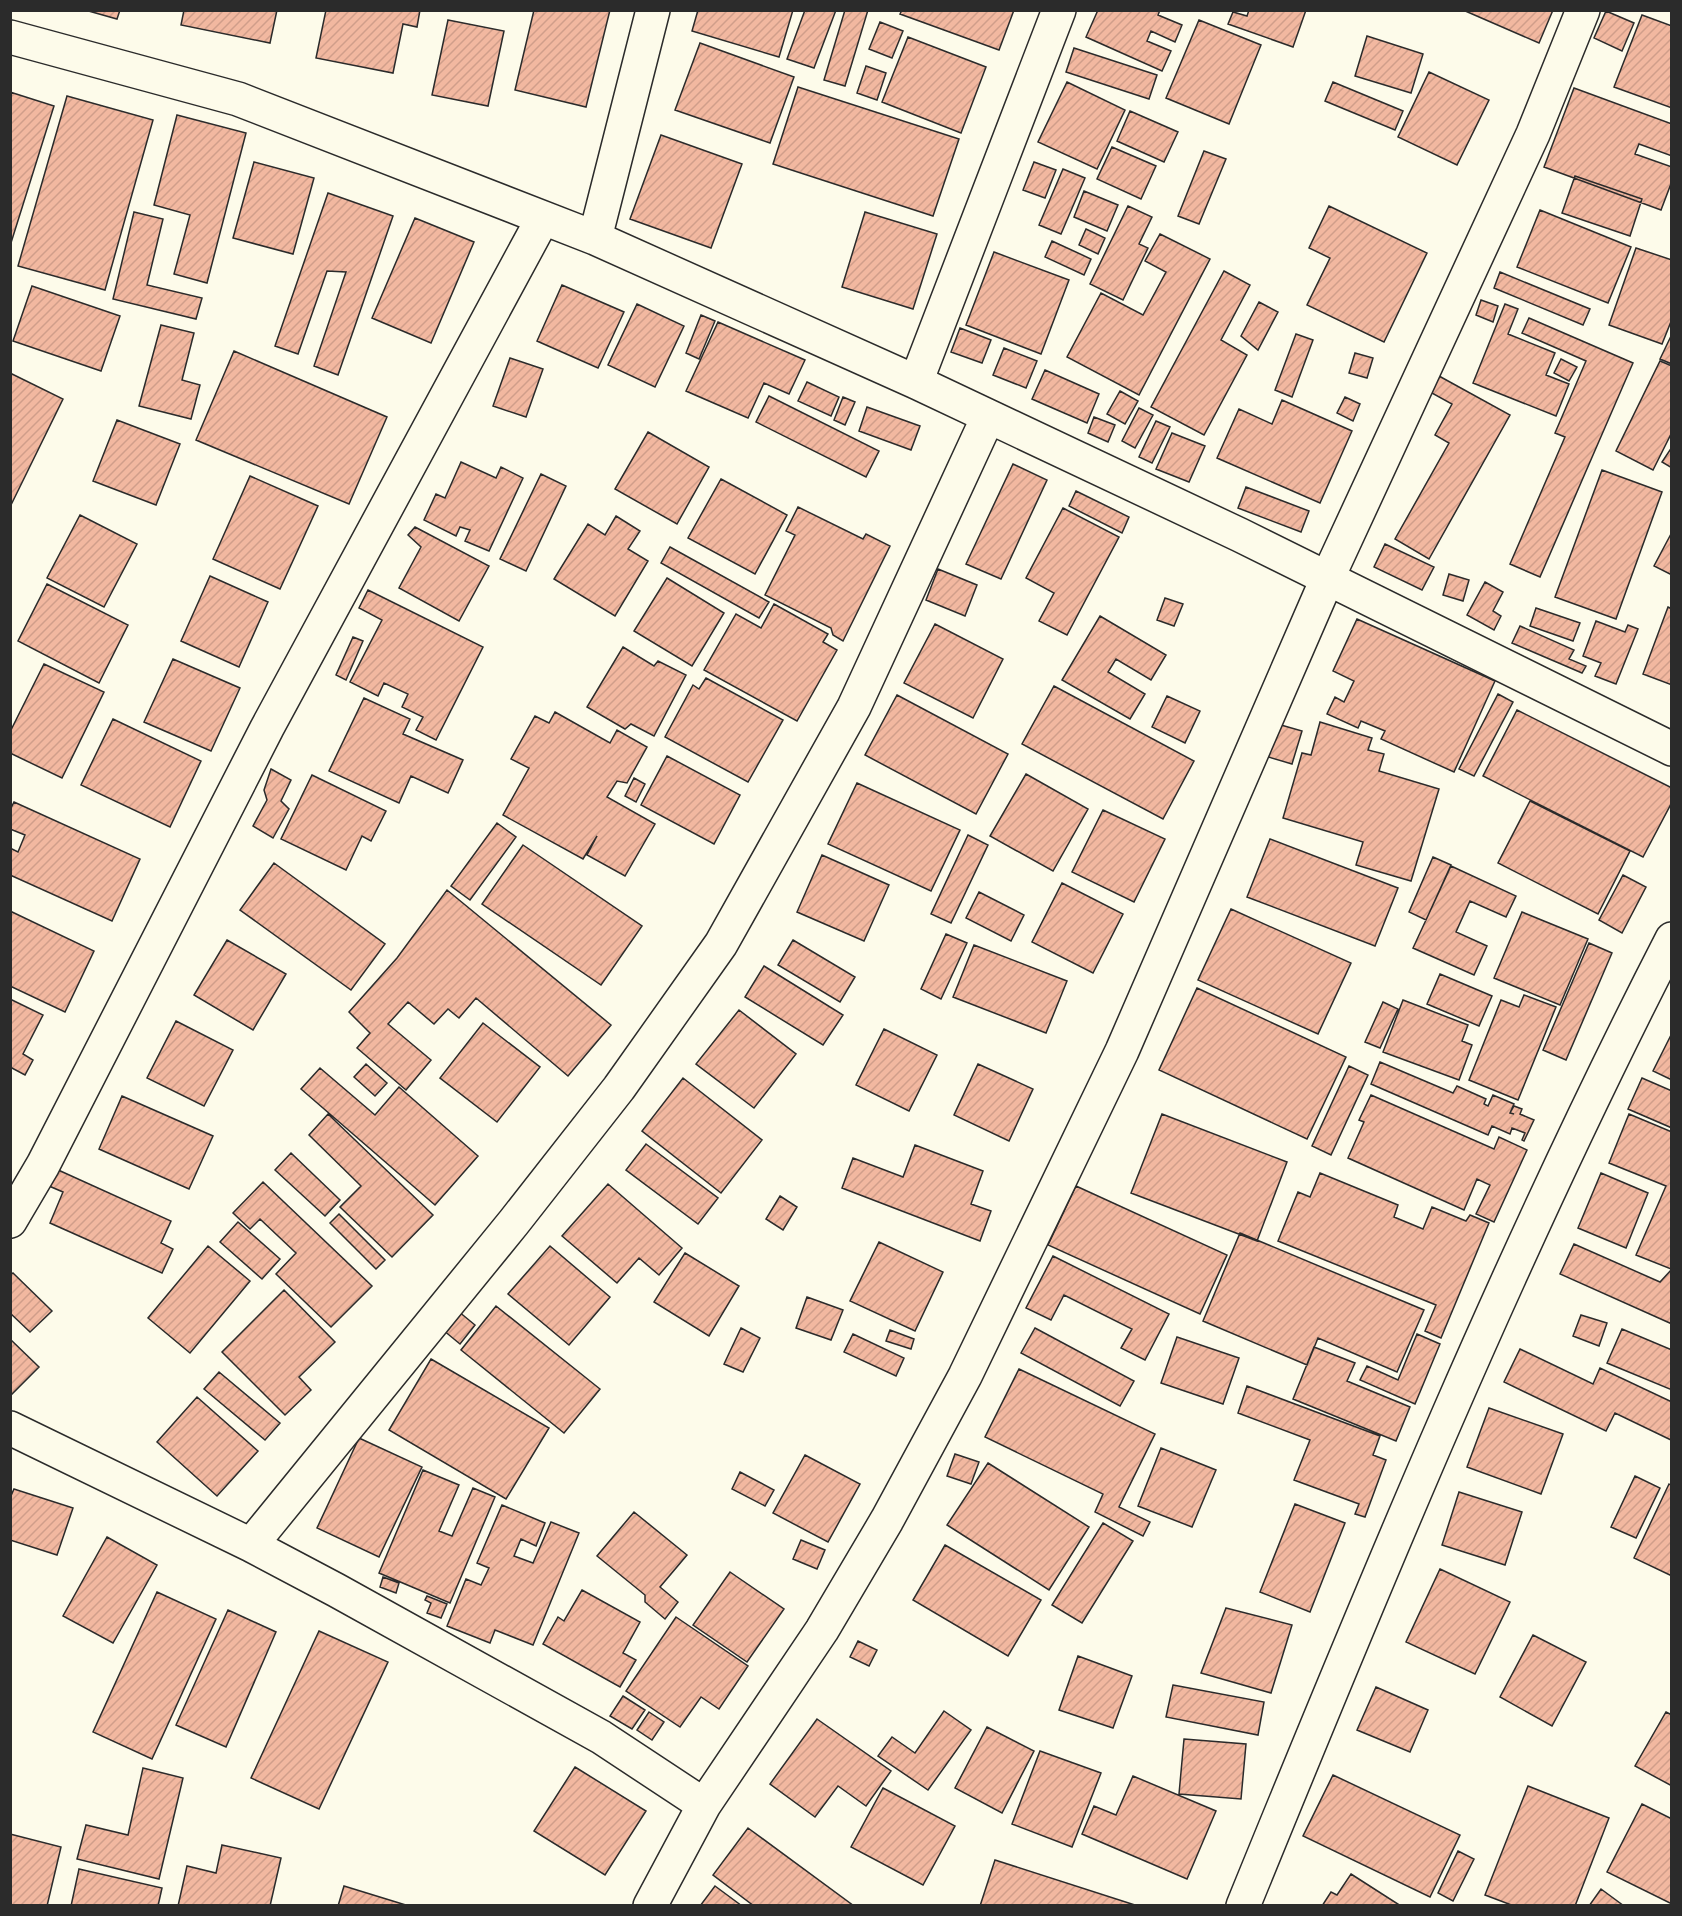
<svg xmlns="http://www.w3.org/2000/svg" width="1682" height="1916" font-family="'Exo 2',sans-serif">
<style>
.building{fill:url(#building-hatch);stroke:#2b2b2b;stroke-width:1.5}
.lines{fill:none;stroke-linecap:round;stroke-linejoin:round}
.street-casing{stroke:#2b2b2b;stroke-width:36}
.street{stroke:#fdfbea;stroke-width:33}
</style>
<defs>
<pattern id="building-hatch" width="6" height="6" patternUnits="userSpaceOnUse" patternTransform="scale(1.5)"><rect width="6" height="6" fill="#f2b8a0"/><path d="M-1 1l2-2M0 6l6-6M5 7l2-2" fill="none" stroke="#d09e8a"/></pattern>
</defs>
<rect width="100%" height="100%" fill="#fdfbea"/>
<path class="building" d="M85 10H120L117 19Z
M184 10H277L270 43 181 25Z
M326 10 343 11 420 10 417 27 403 24 393 73 316 58Z
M534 10H610L586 107 515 90Z
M698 10H793L779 57 692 31Z
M805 10H836L814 68 787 59Z
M845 10H868L845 86 824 80Z
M902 10H1014L999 50 900 14Z
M1098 10H1160L1158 15 1182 25 1175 42 1151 31 1147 41 1171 51 1162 71 1086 37Z
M1249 10H1306L1293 47 1228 24 1233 12 1247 16Z
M1463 10H1553L1539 43Z
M1606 11 1634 23 1622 51 1594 38Z
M1642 15 1672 26V108L1614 87Z
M448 20 504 31 488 106 432 95Z
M1199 20 1261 45 1229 124 1166 98Z
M880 22 903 31 892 58 869 49Z
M1367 36 1423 54 1411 93 1355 76Z
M908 37 986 67 961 133 882 102Z
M700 43 794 77 770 143 675 110Z
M1074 48 1157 75 1149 99 1066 72Z
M866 66 886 73 877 100 857 93Z
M1429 72 1489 100 1457 165 1398 137Z
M1067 82 1125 110 1097 169 1038 142Z
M1333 82 1403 111 1395 130 1325 101Z
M798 87 959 139 933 216 773 164Z
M1574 88 1672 124V156L1639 144 1635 154 1672 167V181L1661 210 1544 167Z
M10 92 54 106 10 246Z
M67 96 153 120 105 290 18 266Z
M1130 111 1178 132 1164 162 1117 141Z
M177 115 246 133 207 283 174 274 190 215 154 205Z
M661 135 742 164 711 248 630 219Z
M1112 147 1156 166 1141 199 1097 179Z
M1204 151 1226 159 1199 224 1178 216Z
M254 162 314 178 293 254 233 238Z
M1034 162 1056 170 1045 198 1023 190Z
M1063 169 1085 178 1061 234 1039 225Z
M1575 176 1642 199 1630 236 1562 213Z
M1084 191 1118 205 1107 231 1074 217Z
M328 193 393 216 338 375 314 366 346 272 327 271 298 354 275 346Z
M1128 206 1152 217 1139 244 1148 248 1123 300 1090 284Z
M1329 206 1427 253 1384 342 1307 305 1330 258 1309 248Z
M1540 210 1631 247 1608 303 1517 267Z
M134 212 163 219 147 285 202 298 196 319 113 299Z
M865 212 937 234 913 309 842 287Z
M415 218 474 242 431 343 372 318Z
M1086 229 1105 238 1098 254 1079 245Z
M1160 234 1210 259 1139 395 1067 357 1101 293 1143 315 1166 272 1145 261Z
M1052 241 1091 259 1084 275 1045 257Z
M1636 248 1672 260V319L1662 344 1609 325Z
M994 252 1069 280 1041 354 966 325Z
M1224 271 1250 285 1221 340 1247 355 1204 435 1151 407Z
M1500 272 1590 309 1583 325 1494 288Z
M562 285 624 312 598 368 537 341Z
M32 286 120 316 101 371 13 341Z
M1481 300 1498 306 1493 322 1476 315Z
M1259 302 1278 312 1258 350 1241 336Z
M637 304 684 326 655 387 608 365Z
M1505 304 1518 309 1508 334 1555 353 1546 375 1569 384 1556 416 1473 383Z
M701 315 715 321 699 359 686 353Z
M1529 318 1633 363 1540 577 1510 564 1565 437 1555 433 1586 361 1522 333Z
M718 322 805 360 789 394 764 383 748 418 686 391Z
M161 325 194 333 182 380 200 385 191 419 139 406Z
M960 328 991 340 982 363 951 352Z
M1296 334 1313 340 1292 397 1275 390Z
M1672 334V364L1660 359Z
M1004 348 1037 361 1026 388 993 375Z
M234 351 387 417 349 504 196 440Z
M1355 353 1373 358 1367 378 1349 373Z
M510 358 543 369 526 417 493 406Z
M1561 359 1577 367 1569 381 1554 373Z
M1660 361 1672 366V432L1653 470 1616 451Z
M1045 370 1099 394 1087 423 1032 399Z
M10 373 63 399 10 507Z
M1439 376 1510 415 1429 559 1395 539 1449 443 1435 435 1452 404 1430 392Z
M807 382 839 397 831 416 798 401Z
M1120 391 1138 401 1125 424 1107 414Z
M769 396 879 451 866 477 756 422Z
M843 397 855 402 845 425 834 420Z
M1345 397 1360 404 1353 421 1337 413Z
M1282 400 1352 431 1320 503 1217 458 1239 409 1272 424Z
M867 407 920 426 911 450 859 431Z
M1139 408 1153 415 1135 448 1122 441Z
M1094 417 1115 425 1108 442 1088 433Z
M117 420 180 444 156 505 93 481Z
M1156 421 1170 427 1152 463 1139 457Z
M648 432 709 467 677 524 615 489Z
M1172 433 1205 446 1189 482 1156 469Z
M1672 447V468L1662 462Z
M461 462 496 478 501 467 523 478 489 551 465 541 470 530 460 527 456 536 424 520 436 494 445 498Z
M1013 464 1047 480 1001 579 966 564Z
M1602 470 1662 492 1616 619 1555 597Z
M541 474 566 486 526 571 500 559Z
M250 476 318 506 280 589 213 559Z
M721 479 787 515 755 574 688 538Z
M1246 487 1309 511 1301 532 1238 508Z
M1076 491 1129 517 1122 533 1069 506Z
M798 507 863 539 866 534 890 546 843 641 833 635 831 628 765 595 795 535 786 531Z
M1063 508 1119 537 1067 635 1039 621 1054 593 1026 578Z
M80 515 137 544 104 607 47 578Z
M616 516 640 531 628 549 648 561 615 616 554 579 588 524 605 535Z
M415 527 489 566 459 621 399 588 421 547 408 535Z
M1672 532V575L1654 566Z
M1385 544 1434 567 1422 590 1374 567Z
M670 547 769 602 759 618 661 563Z
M938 569 977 585 965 616 926 600Z
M1449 574 1469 580 1463 601 1443 595Z
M210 576 268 602 239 667 181 641Z
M667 578 724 613 692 666 634 631Z
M1485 582 1503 592 1493 611 1501 616 1494 630 1467 615Z
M47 584 128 625 99 683 18 641Z
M368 590 483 647 436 740 416 730 423 717 402 707 408 694 384 683 378 696 350 682 382 620 359 608Z
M1165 598 1183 604 1174 626 1157 620Z
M774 604 828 634 823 642 837 650 797 721 704 670 736 614 761 628Z
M1668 607 1672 609V685L1643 674Z
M1536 608 1580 623 1573 641 1530 626Z
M1100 616 1166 655 1151 680 1116 659 1108 672 1145 694 1130 719 1062 680Z
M1357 619 1495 681 1454 772 1381 739 1385 731 1361 721 1358 728 1327 714 1335 697 1344 702 1354 681 1333 671Z
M1596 621 1625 632 1628 625 1638 629 1616 684 1595 676 1601 663 1583 656Z
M935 624 1003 659 973 718 904 683Z
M1520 626 1574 650 1569 659 1586 666 1582 673 1512 643Z
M353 637 363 641 346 680 336 675Z
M623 647 654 666 658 661 686 675 654 736 631 724 625 729 587 707Z
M173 659 240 688 211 751 144 722Z
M44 664 104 692 62 778 10 753V732Z
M706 678 783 720 748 782 665 737 693 685 699 689Z
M1054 686 1194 761 1163 819 1022 744Z
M1498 694 1513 702 1474 776 1459 769Z
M897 695 1008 754 976 814 865 755Z
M1167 696 1200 711 1185 743 1152 727Z
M364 698 410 719 403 734 463 760 448 793 411 776 399 803 329 771Z
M1517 710 1672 788V802L1643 857 1483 776Z
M555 712 610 743 617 730 647 747 627 783 617 781 607 797 655 824 625 876 587 855 597 836 583 859 503 815 529 768 511 759 535 716 549 723Z
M113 719 201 761 170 827 81 785Z
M1320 722 1372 738 1368 750 1384 754 1379 771 1439 789 1411 881 1356 865 1363 842 1283 818 1302 753 1311 755Z
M1274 723 1302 731 1292 764 1265 756Z
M667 756 740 795 714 844 641 805Z
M271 769 291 780 281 801 289 809 273 838 253 826 267 800 264 790Z
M1026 774 1088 809 1053 871 990 836Z
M312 775 386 811 371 841 362 836 346 870 281 839Z
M634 778 645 784 636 802 625 796Z
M857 783 960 830 931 891 828 844Z
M1530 801 1630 851 1598 914 1498 863Z
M14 802 140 859 112 921 10 875V848L18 852 25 835 10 829V810Z
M1103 810 1165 839 1134 902 1072 872Z
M497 823 516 837 470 900 451 886Z
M968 835 988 845 951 923 931 914Z
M1270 839 1398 888 1375 946 1247 897Z
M523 845 642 926 601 985 482 904Z
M822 855 889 885 864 941 797 912Z
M1433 857 1451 865 1426 920 1409 912Z
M274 863 385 944 351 990 240 910Z
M1451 866 1516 896 1506 917 1470 901 1456 932 1487 946 1474 975 1413 948Z
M1623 875 1646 887 1622 933 1599 920Z
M1062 883 1123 914 1093 973 1032 942Z
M447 890 611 1025 568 1076 476 998 459 1018 448 1009 434 1024 408 1002 388 1024 431 1060 406 1090 357 1048 370 1033 349 1012 397 958Z
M979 892 1024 915 1011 941 966 918Z
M1231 909 1351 963 1318 1034 1198 980Z
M10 911 94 951 65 1012 10 986Z
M1522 912 1588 939 1560 1005 1494 978Z
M946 934 967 943 941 999 921 989Z
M227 940 286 974 253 1030 194 995Z
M793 940 855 977 840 1002 778 965Z
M1589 943 1612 953 1566 1060 1543 1050Z
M974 945 1067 981 1046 1033 953 997Z
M764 966 843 1015 823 1045 745 997Z
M1440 974 1492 996 1479 1026 1427 1004Z
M1197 988 1346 1057 1307 1139 1159 1070Z
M1524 995 1556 1007 1518 1100 1469 1080 1501 1000 1519 1007Z
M10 999 43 1015 23 1054 33 1060 25 1075 10 1067Z
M1403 1000 1468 1025 1462 1041 1472 1045 1459 1080 1383 1052Z
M1383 1002 1398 1009 1380 1048 1365 1042Z
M739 1010 796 1054 754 1108 696 1064Z
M176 1021 233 1050 204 1106 147 1078Z
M483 1023 540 1067 497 1122 440 1078Z
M884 1029 937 1055 909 1111 856 1085Z
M1672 1033V1080L1653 1071Z
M1380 1062 1453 1093 1457 1086 1486 1099 1484 1104 1488 1106 1493 1095 1514 1104 1510 1113 1514 1114 1510 1113 1514 1106 1522 1109 1520 1114 1534 1120 1524 1141 1522 1140 1525 1133 1512 1128 1510 1134 1492 1126 1488 1135 1371 1084Z
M366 1064 387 1083 375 1096 354 1077Z
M978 1064 1033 1089 1009 1141 954 1115Z
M1349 1066 1368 1075 1331 1155 1312 1146Z
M320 1068 375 1115 399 1087 478 1156 435 1205 301 1089Z
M683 1078 762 1140 721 1193 642 1131Z
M1642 1078 1672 1091V1128L1628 1109Z
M1371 1095 1494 1149 1499 1137 1527 1150 1494 1222 1476 1214 1490 1185 1477 1179 1464 1210 1348 1158 1364 1122 1359 1120Z
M122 1096 213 1136 189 1189 99 1149Z
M328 1114 433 1215 392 1257 340 1207 361 1186 309 1135Z
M1162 1114 1287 1162 1257 1241 1131 1193Z
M1629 1114 1672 1132 1671 1269 1636 1255 1666 1186 1609 1163Z
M646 1144 718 1198 698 1224 626 1170Z
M915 1145 983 1171 971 1204 991 1211 980 1241 842 1188 853 1158 903 1177Z
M291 1153 340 1200 325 1216 275 1170Z
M56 1169 171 1221 161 1243 173 1249 162 1273 50 1223 63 1192 49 1186Z
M1320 1173 1398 1205 1394 1217 1423 1229 1432 1207 1466 1221 1470 1215 1489 1223 1441 1338 1425 1331 1436 1305 1278 1241 1298 1192 1310 1197Z
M1601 1173 1648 1193 1626 1248 1578 1228Z
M263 1182 372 1286 331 1327 276 1274 296 1253 260 1219 250 1229 233 1213Z
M608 1184 682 1248 659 1275 639 1258 617 1283 562 1236Z
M1076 1186 1227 1255 1200 1314 1048 1245Z
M780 1196 797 1207 783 1230 766 1219Z
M339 1214 385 1260 376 1269 330 1223Z
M238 1222 280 1259 262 1279 220 1242Z
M1240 1233 1424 1310 1397 1372 1318 1338 1307 1365 1203 1321Z
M879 1242 943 1272 915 1331 850 1301Z
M1574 1244 1660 1282 1672 1269V1324L1560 1274Z
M208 1246 250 1281 190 1353 148 1318Z
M550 1246 610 1297 569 1345 508 1294Z
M685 1253 739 1286 709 1336 654 1302Z
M1053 1256 1169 1314 1145 1360 1121 1348 1132 1329 1064 1295 1051 1320 1026 1308Z
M13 1273 52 1311 30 1332 10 1313V1275Z
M284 1290 335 1342 299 1377 311 1390 285 1415 222 1352Z
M807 1297 843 1310 831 1340 796 1328Z
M496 1306 600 1389 564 1433 461 1350Z
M458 1311 475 1325 460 1344 443 1330Z
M1581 1315 1607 1323 1599 1346 1573 1336Z
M741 1328 760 1338 743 1372 724 1364Z
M1035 1328 1134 1381 1120 1406 1021 1353Z
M1622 1329 1672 1350V1390L1607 1363Z
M890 1330 914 1339 911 1349 886 1341Z
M853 1334 904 1358 896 1376 844 1352Z
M1417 1334 1440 1344 1415 1404 1360 1380 1367 1366 1398 1380Z
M1177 1337 1239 1358 1223 1404 1161 1383Z
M10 1339 39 1367 12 1394 10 1393Z
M1314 1347 1355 1363 1347 1381 1410 1407 1396 1441 1293 1399Z
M1520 1349 1593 1384 1600 1368 1672 1402 1671 1440 1615 1413 1606 1431 1504 1382Z
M431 1359 549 1428 506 1499 389 1430Z
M1019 1369 1155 1434 1119 1507 1150 1522 1143 1536 1095 1512 1103 1494 985 1437Z
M219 1372 280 1423 265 1440 204 1389Z
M1247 1386 1380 1436 1373 1455 1386 1460 1365 1517 1355 1514 1359 1504 1294 1480 1310 1440 1238 1413Z
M197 1397 258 1451 217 1496 157 1442Z
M1489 1408 1563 1434 1541 1494 1467 1467Z
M359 1438 422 1467 379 1557 317 1528Z
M1161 1448 1216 1470 1192 1527 1138 1506Z
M955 1454 979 1462 971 1484 947 1476Z
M805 1455 860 1484 828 1542 773 1513Z
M988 1463 1089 1527 1049 1590 947 1525Z
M423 1470 459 1485 439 1531 452 1536 473 1488 495 1497 450 1603 379 1573Z
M740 1472 774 1490 765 1506 732 1489Z
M1635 1476 1660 1488 1636 1538 1611 1527Z
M1669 1484 1672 1486V1576L1634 1558Z
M14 1489 73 1508 57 1555 10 1540V1498Z
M1459 1492 1522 1512 1505 1565 1442 1545Z
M1295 1504 1345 1523 1310 1612 1260 1592Z
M502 1505 545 1523 536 1546 521 1539 514 1556 533 1563 551 1522 579 1533 533 1645 495 1630 490 1643 447 1626 466 1579 481 1585 489 1568 477 1563Z
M634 1512 687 1555 660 1587 678 1602 665 1619 645 1602V1595L597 1556Z
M1103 1523 1133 1541 1082 1623 1052 1605Z
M107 1537 157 1565 113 1643 63 1616Z
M801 1540 825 1550 817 1569 793 1559Z
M945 1545 1041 1600 1008 1656 913 1600Z
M1440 1569 1510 1602 1475 1674 1406 1642Z
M730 1572 784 1609 747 1662 693 1625Z
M383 1577 399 1583 396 1593 380 1587Z
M582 1590 640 1622 623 1653 636 1660 620 1687 543 1644 558 1617 564 1621Z
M157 1592 216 1619 152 1759 93 1732Z
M427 1596 447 1604 441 1618 427 1613 431 1603 425 1600Z
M1226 1608 1292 1625 1271 1693 1201 1673Z
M228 1610 276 1632 226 1747 176 1725Z
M676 1617 748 1666 719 1709 701 1697 680 1727 626 1691Z
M319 1631 388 1662 319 1809 251 1778Z
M1533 1635 1586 1662 1552 1726 1500 1697Z
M858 1641 877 1650 869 1666 850 1657Z
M1078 1656 1132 1676 1113 1728 1059 1710Z
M1173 1685 1264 1702 1258 1735 1166 1717Z
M1376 1687 1428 1710 1410 1752 1357 1730Z
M623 1696 645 1710 632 1729 610 1716Z
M944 1711 971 1730 928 1790 878 1756 892 1737 915 1753Z
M649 1712 664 1722 652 1740 637 1730Z
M1666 1712 1672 1715V1786L1635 1766Z
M817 1719 891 1771 866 1806 838 1786 815 1817 770 1784Z
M987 1727 1034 1751 1002 1813 955 1788Z
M1184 1739 1246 1744 1241 1799 1179 1794Z
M1040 1751 1101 1773 1072 1847 1012 1824Z
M575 1767 646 1811 605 1875 534 1831Z
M143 1768 183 1778 159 1879 77 1859 86 1825 128 1835Z
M1333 1775 1460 1835 1430 1897 1303 1836Z
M1133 1776 1216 1811 1187 1879 1082 1834 1094 1806 1116 1815Z
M1528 1786 1609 1818 1575 1906H1514L1485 1895Z
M883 1788 955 1826 923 1885 851 1847Z
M1642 1804 1672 1819V1904L1607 1872Z
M748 1828 854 1906H754L713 1875Z
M10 1834 61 1847 47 1906H10Z
M222 1845 281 1858 270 1906H178L187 1866 216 1873Z
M1458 1851 1474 1859 1453 1901 1438 1893Z
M995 1860 1138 1906H980Z
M79 1869 162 1888 158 1906H71Z
M1351 1874 1401 1906H1322L1331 1892 1337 1895Z
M344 1886 409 1906H338Z
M715 1886 742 1906H700Z
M1601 1889 1624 1906H1589Z"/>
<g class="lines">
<g class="street-casing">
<path id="street" d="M10 37 238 99 595 238 916 382 1240 535 1672 749
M595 238 653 10
M916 382 1059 10
M10 1221 43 1165 267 728 543 218
M10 1428 251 1545 336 1590 601 1737 704 1805
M251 1545 514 1222 619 1088 721 944 854 707 988 417
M650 1906 704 1805 822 1630 887 1520 965 1376 1122 1051 1328 577 1533 134 1583 10
M1243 1906C1376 1580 1511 1252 1672 939"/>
</g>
<use href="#street" class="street"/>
</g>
<rect width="1682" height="1916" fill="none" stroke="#2b2b2b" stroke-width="24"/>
</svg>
